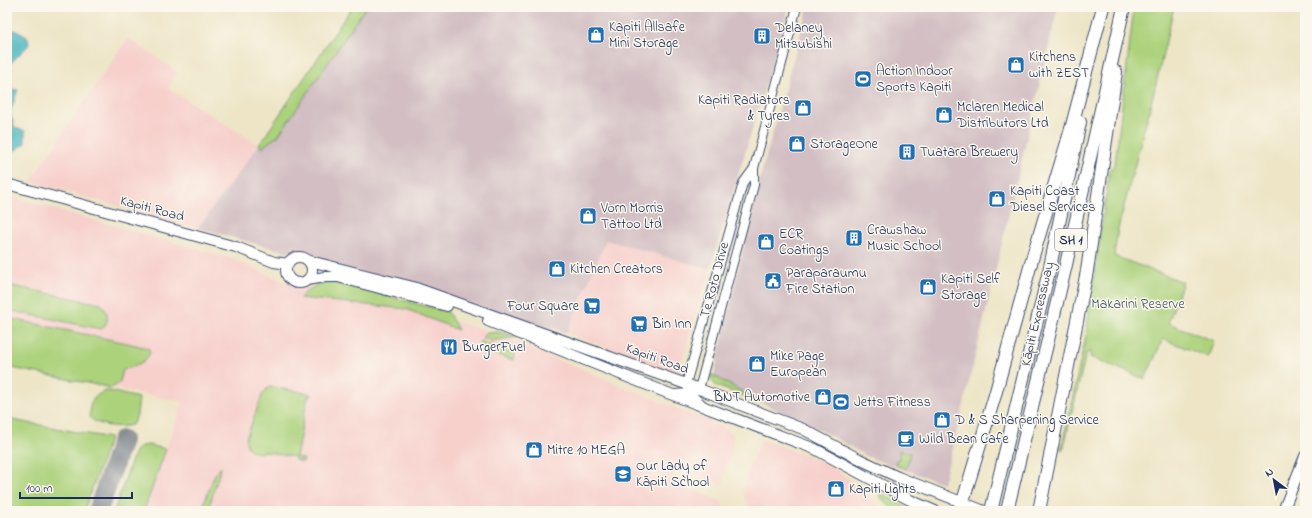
<svg xmlns="http://www.w3.org/2000/svg" width="1312" height="518" font-family="'Indie Flower',sans-serif">
<style>
.built{fill:#f7d0cc}
.industrial{fill:#d2bec3}
.green{fill:#acd27b;stroke:#64806c}
.water{fill:#45b4be;stroke:#30728e}
.lines{fill:none;stroke-linecap:round;stroke-linejoin:round}
.taxiway{stroke:#848a92;stroke-width:20}
.minor-casing{stroke:#3a4a6e;stroke-width:10}
.major-casing{stroke:#3a4a6e;stroke-width:12}
.highway-casing{stroke:#3a4a6e;stroke-width:14}
.minor{stroke:#fff;stroke-width:8}
.major{stroke:#fff;stroke-width:10}
.highway{stroke:#fff;stroke-width:12}
.labels{text-anchor:middle;dominant-baseline:central;stroke-width:3;stroke-linejoin:round;paint-order:stroke}
.shield{fill:#fbf7ec;stroke:#5e6b89;stroke-width:1}
.shield-label{font-size:13px;font-weight:bold;fill:#1b2f5e}
.poi-label{font-size:14px;fill:#1b2f5e;stroke:#fbf7ec;text-anchor:start}
.street-label{font-size:14px;fill:#1b2f5e;stroke:#fbf7ec}
.park-label{font-size:14px;fill:#3f5865;stroke:#fbf7ec}
</style>
<rect width="100%" height="100%" fill="#fbf7ec"/>
<filter id="ink" filterUnits="userSpaceOnUse"><feTurbulence type="fractalNoise" baseFrequency=".025" numOctaves="2"/><feDisplacementMap in="SourceGraphic" scale="8" xChannelSelector="R" yChannelSelector="G"/><feConvolveMatrix kernelMatrix="1 2 1 2 8 2 1 2 1" color-interpolation-filters="sRGB"/></filter>
<filter id="wash" filterUnits="userSpaceOnUse"><feTurbulence type="fractalNoise" baseFrequency=".012" numOctaves="4" result="noise"/><feDisplacementMap in="SourceGraphic" scale="16" xChannelSelector="R" yChannelSelector="G"/><feGaussianBlur stdDeviation="0.9" result="paint"/><feColorMatrix in="noise" values="0 0 0 0 0 0 0 0 0 0 0 0 0 0 0 0 0 1.4 0 .05"/><feComposite in="paint" operator="in"/></filter>
<g filter="url(#wash)">
<rect width="100%" height="100%" fill="#ede5c6"/>
<path class="built" d="M128 38 178 72 168 88 259 145 198 228 30 182Z
M7 196 230 258 282 281 403 307 488 331 729 430 732 434 734 443 722 485 674 466 675 483 721 501 725 511H144L183 402 7 367Z
M606 240 710 269 679 370 659 367 567 333Z
M761 439 830 465 838 470 884 511H751L747 504 743 493 748 471Z"/>
<path class="industrial" d="M366 7H789L710 269 606 240 567 333 431 291 198 228 259 145 263 148 266 144 278 136Z
M808 7H1058L963 408 943 483 868 457 830 435 713 380 758 185Z"/>
<path class="green" d="M352 7H366L278 136 266 144 263 148 259 145Z
M1134 7H1174L1154 92 1118 229 1114 256 1183 282 1168 323 1214 341 1208 357 1163 339 1145 379 1090 357 1091 351 1086 354 1063 450H1061L1086 336 1092 288 1110 169 1115 164Z
M330 282 339 283 448 312 458 330 406 309 300 298C308 289 317 283 330 282Z
M7 285 101 304C108 311 110 321 103 328L101 329 7 310Z
M7 318 127 343 147 348 149 349 150 352C146 364 133 366 123 370L120 382 112 388 7 367Z
M499 332 518 337 491 341 482 337 487 333Z
M480 341 515 354 514 360 484 351 480 346Z
M711 374 760 402 716 386 711 379Z
M269 387H273L311 394V397L308 396 296 457 304 459 303 462 295 460V457L262 451 261 453C252 452 245 449 246 438L263 393Z
M104 391H110L139 398 137 415 132 425C121 428 96 427 89 416 91 411 90 410 90 406 91 399 99 394 104 391Z
M7 419 110 438 84 511H7Z
M148 445 166 449 144 511H114L135 451 141 446Z
M899 450 910 453 906 469 897 466 896 460 899 459Z
M221 467 208 511H201L215 474Z
M880 493 915 511H894L879 496Z"/>
<path class="water" d="M15 30 27 37 30 44 9 65 12 68 10 72 7 75V32Z
M7 87 11 89 18 90 10 113 15 128 25 131V144L14 151 7 146Z"/>
<g class="lines">
<path class="taxiway" d="M98 511 122 440"/>
</g>
</g>
<g filter="url(#ink)">
<g class="lines">
<g class="minor-casing">
<path id="minor" d="M674 394 690 393 699 389 754 185V168L797 7
M703 405 692 395 686 384 741 190 743 183 754 168"/>
</g>
<g class="major-casing">
<path id="major" d="M7 184 236 247 274 262 288 264
M286 270a13 13 0 1 1 26 0a13 13 0 1 1-26 0Z
M310 261 413 287 686 384 803 429 859 459 898 477 984 511
M307 280 325 277H338L447 306
M488 321 665 392 815 449 910 500 935 511
M1283 511 1305 456"/>
</g>
<g class="highway-casing">
<path id="highway" d="M960 511 995 395 1033 256 1071 129 1103 7
M991 511 1050 267 1080 122
M1007 511 1065 269 1124 7
M1039 511 1087 271 1116 72"/>
</g>
<use href="#minor" class="minor"/>
<use href="#major" class="major"/>
<use href="#highway" class="highway"/>
</g>
</g>
<defs>
<g id="shop-square" transform="scale(0.9)"><rect x="-9" y="-9" width="18" height="18" rx="4" fill="#1f6fb2" stroke="#fbf7ec"/><path d="M-5-2.5h2.3a2.7 3.5 0 0 1 5.4 0H5L5.5 6h-11ZM-1.5-2.5h3a1.5 2.3 0 0 0-3 0Z" fill="#fff"/></g>
<g id="building-square" transform="scale(0.9)"><rect x="-9" y="-9" width="18" height="18" rx="4" fill="#1f6fb2" stroke="#fbf7ec"/><path d="M-4-6H4V6H1V3H-1V6H-4ZM-2.5-4.3h1.7v1.8h-1.7ZM.8-4.3h1.7v1.8H.8ZM-2.5-1h1.7V.8h-1.7ZM.8-1h1.7V.8H.8Z" fill="#fff"/></g>
<g id="stadium-square" transform="scale(0.9)"><rect x="-9" y="-9" width="18" height="18" rx="4" fill="#1f6fb2" stroke="#fbf7ec"/><path d="M0-5a6.5 5 0 1 0 0 10a6.5 5 0 1 0 0-10ZM-3.5-1.8h7v3.6h-7Z" fill="#fff"/></g>
<g id="civic-square" transform="scale(0.9)"><rect x="-9" y="-9" width="18" height="18" rx="4" fill="#1f6fb2" stroke="#fbf7ec"/><path d="M-.6-6.5H3V-4.5H.6V-3L4-1V1h2V6H-6V1h2V-1L-.6-3ZM-1.2 2.5V6h2.4V2.5Z" fill="#fff"/></g>
<g id="supermarket-square" transform="scale(0.9)"><rect x="-9" y="-9" width="18" height="18" rx="4" fill="#1f6fb2" stroke="#fbf7ec"/><path d="M-6-5.5h2.5l.6 2H6L4.5 2H-2.5L-4.4-4H-6ZM-1.5 3.2a1.3 1.3 0 1 0 .1 0ZM3 3.2a1.3 1.3 0 1 0 .1 0Z" fill="#fff"/></g>
<g id="restaurant-square" transform="scale(0.9)"><rect x="-9" y="-9" width="18" height="18" rx="4" fill="#1f6fb2" stroke="#fbf7ec"/><path d="M-5-6h1v4h1v-4h1v4h1v-4h1v5L-1.5 .5V6h-2V.5L-5-1ZM5-6V6H3V1.5H1.5Q1.5-4 5-6Z" fill="#fff"/></g>
<g id="cafe-square" transform="scale(0.9)"><rect x="-9" y="-9" width="18" height="18" rx="4" fill="#1f6fb2" stroke="#fbf7ec"/><path d="M-5.5-4.5H6V0H3Q3 3.5 0 3.5H-2.5Q-5.5 3.5-5.5 0ZM3-3.2v2h1.7v-2ZM-6 4.5H4V6H-6Z" fill="#fff"/></g>
<g id="school-square" transform="scale(0.9)"><rect x="-9" y="-9" width="18" height="18" rx="4" fill="#1f6fb2" stroke="#fbf7ec"/><path d="M0-5L7-2L0 1L-7-2ZM-4 1L0 2.5L4 1V4Q0 6-4 4Z" fill="#fff"/></g>
</defs>
<g fill-rule="evenodd">
<use href="#shop-square" x="596" y="35"/>
<use href="#building-square" x="762" y="36"/>
<use href="#shop-square" x="1016" y="65"/>
<use href="#stadium-square" x="863" y="79"/>
<use href="#shop-square" x="803" y="108"/>
<use href="#shop-square" x="944" y="115"/>
<use href="#shop-square" x="797" y="144"/>
<use href="#building-square" x="907" y="152"/>
<use href="#shop-square" x="997" y="199"/>
<use href="#shop-square" x="588" y="216"/>
<use href="#building-square" x="854" y="238"/>
<use href="#shop-square" x="766" y="242"/>
<use href="#shop-square" x="557" y="269"/>
<use href="#civic-square" x="773" y="281"/>
<use href="#shop-square" x="928" y="287"/>
<use href="#supermarket-square" x="592" y="306"/>
<use href="#supermarket-square" x="639" y="324"/>
<use href="#restaurant-square" x="449" y="347"/>
<use href="#shop-square" x="757" y="364"/>
<use href="#shop-square" x="823" y="397"/>
<use href="#stadium-square" x="841" y="402"/>
<use href="#shop-square" x="942" y="420"/>
<use href="#cafe-square" x="906" y="439"/>
<use href="#shop-square" x="534" y="450"/>
<use href="#school-square" x="623" y="474"/>
<use href="#shop-square" x="836" y="489"/>
</g>
<g class="labels">
<rect class="shield" x="1055" y="229" width="32" height="22" rx="3"/>
<g class="shield-label">
<text x="1071" y="240">SH 1</text>
</g>
<g class="poi-label">
<text x="609" y="27">Kapiti Allsafe<tspan x="609" dy="16">Mini Storage</tspan></text>
<text x="775" y="28">Delaney<tspan x="775" dy="16">Mitsubishi</tspan></text>
<text x="1029" y="57">Kitchens<tspan x="1029" dy="16">with ZEST</tspan></text>
<text x="876" y="71">Action Indoor<tspan x="876" dy="16">Sports Kapiti</tspan></text>
<text x="790" y="100" text-anchor="end">Kapiti Radiators<tspan x="790" dy="16">&amp; Tyres</tspan></text>
<text x="957" y="107">Mclaren Medical<tspan x="957" dy="16">Distributors Ltd</tspan></text>
<text x="810" y="144">StorageOne</text>
<text x="920" y="152">Tuatara Brewery</text>
<text x="1010" y="191">Kapiti Coast<tspan x="1010" dy="16">Diesel Services</tspan></text>
<text x="601" y="208">Vorn Morris<tspan x="601" dy="16">Tattoo Ltd</tspan></text>
<text x="867" y="230">Crawshaw<tspan x="867" dy="16">Music School</tspan></text>
<text x="779" y="234">ECR<tspan x="779" dy="16">Coatings</tspan></text>
<text x="570" y="269">Kitchen Creators</text>
<text x="786" y="273">Paraparaumu<tspan x="786" dy="16">Fire Station</tspan></text>
<text x="941" y="279">Kapiti Self<tspan x="941" dy="16">Storage</tspan></text>
<text x="579" y="306" text-anchor="end">Four Square</text>
<text x="652" y="324">Bin Inn</text>
<text x="462" y="347">BurgerFuel</text>
<text x="770" y="356">Mike Page<tspan x="770" dy="16">European</tspan></text>
<text x="810" y="397" text-anchor="end">BNT Automotive</text>
<text x="854" y="402">Jetts Fitness</text>
<text x="955" y="420">D &amp; S Sharpening Service</text>
<text x="919" y="439">Wild Bean Cafe</text>
<text x="547" y="450">Mitre 10 MEGA</text>
<text x="636" y="466">Our Lady of<tspan x="636" dy="16">Kāpiti School</tspan></text>
<text x="849" y="489">Kapiti Lights</text>
</g>
<g class="street-label">
<text transform="translate(152 209) rotate(15)">Kapiti Road</text>
<text transform="translate(715 280) rotate(-75)">Te Roto Drive</text>
<text transform="translate(1038 314) rotate(-77)">Kāpiti Expressway</text>
<text transform="translate(657 359) rotate(20)">Kapiti Road</text>
</g>
<g class="park-label">
<text x="1138" y="304">Makarini Reserve</text>
</g>
</g>
<rect width="1312" height="518" fill="none" stroke="#fbf7ec" stroke-width="24"/>
<g transform="translate(1274 480) rotate(328)" stroke="#fbf7ec" stroke-width="3" paint-order="stroke">
<path d="M0-3L7 15L0 10L-7 15Z" fill="#1b2f5e"/>
<text y="-6" font-size="11" font-weight="bold" text-anchor="middle" fill="#1b2f5e">N</text>
</g>
<path d="M20 492v6h112v-6" fill="none" stroke="#1b2f5e" stroke-width="2"/>
<text x="26" y="492" font-size="12" fill="#1b2f5e" stroke="#fbf7ec" stroke-width="3" paint-order="stroke">100 m</text>
</svg>
